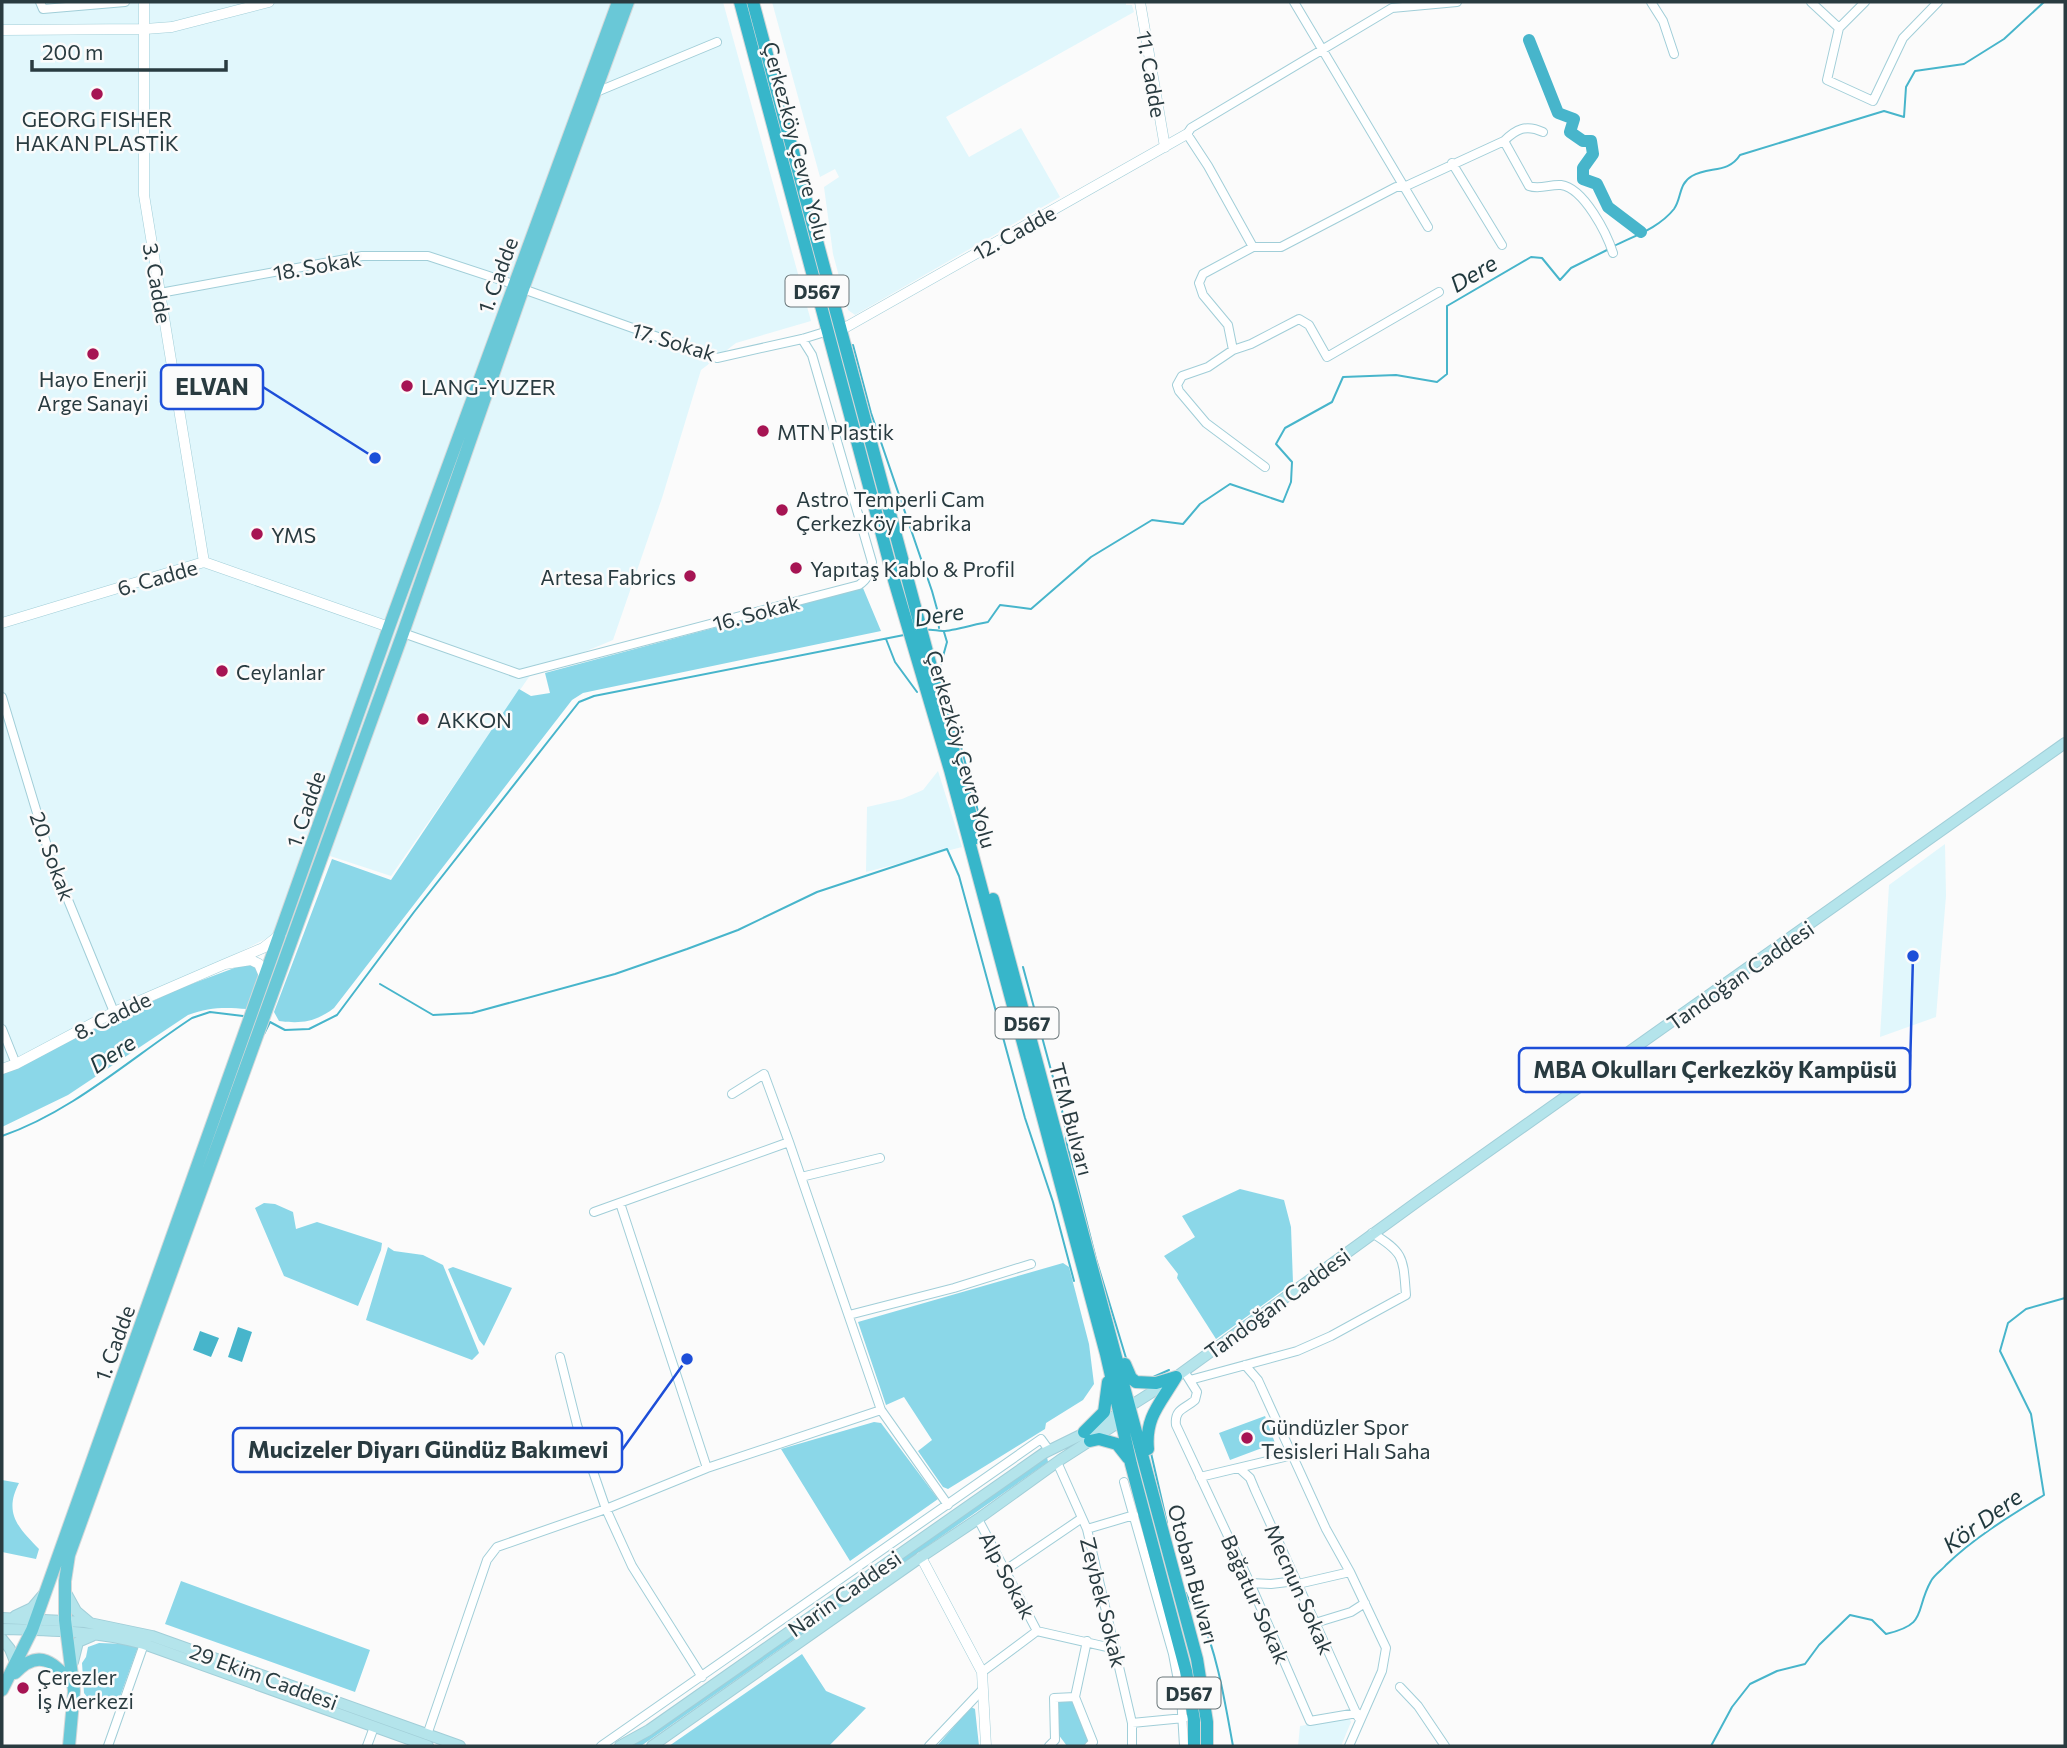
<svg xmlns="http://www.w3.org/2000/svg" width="2067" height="1748" font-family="Commissioner,sans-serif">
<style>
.built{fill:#e1f7fc}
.green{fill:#8bd7e8}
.water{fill:#47b5cb}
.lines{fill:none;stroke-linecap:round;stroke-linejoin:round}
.stream{stroke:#47b5cb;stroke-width:2}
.river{stroke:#47b5cb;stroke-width:12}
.minor-casing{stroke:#a1ced8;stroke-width:10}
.tertiary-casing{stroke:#a1ced8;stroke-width:11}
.secondary-casing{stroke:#a1ced8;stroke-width:12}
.primary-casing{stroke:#d4d8d9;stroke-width:14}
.trunk-casing{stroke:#d4d8d9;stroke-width:14}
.minor{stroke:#fff;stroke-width:8}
.tertiary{stroke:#fff;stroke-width:10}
.secondary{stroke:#b4e4eb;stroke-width:10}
.primary{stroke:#69c8d7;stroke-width:12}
.trunk{stroke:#37b6ca;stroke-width:12}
.poi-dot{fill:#a61453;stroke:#fbfbfb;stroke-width:2.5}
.labels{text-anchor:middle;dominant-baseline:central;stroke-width:5;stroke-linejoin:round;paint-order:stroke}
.shield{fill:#fbfbfb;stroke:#687578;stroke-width:2}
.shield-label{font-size:19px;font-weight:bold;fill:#293b40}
.street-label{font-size:21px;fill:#293b40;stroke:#fbfbfb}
.poi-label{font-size:21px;fill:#293b40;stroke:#fbfbfb;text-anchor:start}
.water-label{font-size:23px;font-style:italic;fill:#1f383d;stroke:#fbfbfb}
.leader{fill:none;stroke:#1d4ed8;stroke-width:2.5}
.callout-dot{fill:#1d4ed8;stroke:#fbfbfb;stroke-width:2.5}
.callout{fill:#fbfbfb;stroke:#1d4ed8;stroke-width:2.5}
.callout-label{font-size:23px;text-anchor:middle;font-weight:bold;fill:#293b40}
</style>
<rect width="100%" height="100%" fill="#fbfbfb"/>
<path class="built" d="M2 2H723L811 321 736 343 701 370 662 498 613 640 531 674 391 876 330 856 275 934 114 1016 2 1069Z
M772 2H1126V5H1132L1134 12 946 117 969 157 1021 128 1060 197 855 315 848 310 833 254 824 187 839 177 835 169 820 177Z
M938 771 962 847 866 872 867 807 902 799 923 790Z
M1945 844 1946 896 1936 1017 1880 1037 1889 885Z
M1349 1718 1351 1722 1341 1746H1298L1300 1726Z"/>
<path class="green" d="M863 588 881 631 597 690 583 693 572 700 334 1008C316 1022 301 1024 279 1021L274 1012 332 859 391 880 519 689 531 696 550 693 545 673Z
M245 964 254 966 260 975 247 1009C225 1007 209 1007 188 1015L68 1095 2 1127V1073L178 989Z
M1240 1189 1284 1200 1291 1227 1293 1283 1216 1339 1177 1278 1178 1274 1164 1256 1195 1237 1182 1216Z
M264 1203 275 1204 293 1212 296 1229 317 1222 382 1243 381 1250 358 1306 284 1276 255 1208Z
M388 1247 394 1251 423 1255 443 1265 479 1353 472 1360 366 1320Z
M1063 1263 1069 1267 1089 1344 1094 1384 1083 1400 1046 1423 1045 1429 948 1489 943 1487 918 1451 932 1440 904 1397 886 1405 858 1322Z
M453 1267 512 1288 484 1346 479 1340 448 1269Z
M1265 1416 1275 1443 1230 1460 1219 1433Z
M874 1422 881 1423 938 1499 850 1561 781 1449Z
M1047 1457 1048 1462 641 1746H632Z
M2 1480 19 1483C3 1514 19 1528 39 1549L36 1559 2 1552Z
M181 1581 370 1650 355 1692 165 1624Z
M99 1643 127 1644 138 1647 117 1705 88 1698 84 1693 82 1663 86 1657 88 1647Z
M802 1654 826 1691 866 1708 829 1746H669Z
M1066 1700 1073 1702 1089 1743 1085 1746H1067L1058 1734 1057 1701Z
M971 1707 975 1709 979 1746H937Z"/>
<path class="water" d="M238 1327 252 1332 242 1362 228 1357Z
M200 1331 219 1338 211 1357 193 1350Z"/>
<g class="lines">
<path class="stream" d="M1614 246C1634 236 1659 228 1674 209 1682 198 1678 184 1692 176 1709 166 1728 174 1740 155L1884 111 1904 117 1906 87 1915 71 1964 64 2004 39 2044 2
M853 345 871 413 932 591 937 609 939 628
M926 630C934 629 936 631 943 631 947 632 980 623 988 622L1000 605 1031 609 1091 557 1152 520 1183 524 1200 504 1230 484 1283 502 1291 482 1292 462 1276 444 1285 428 1332 402 1343 377 1396 375 1437 382 1447 374V306L1531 257 1542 258 1560 280 1571 268 1609 249
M944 632 947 642 940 667 980 819
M886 639 895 662 917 692
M1023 967 1064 1118 1067 1145 1096 1259 1126 1358
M380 984 433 1015 472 1013 615 974 687 949 738 930 817 892 947 849 959 876 1025 1118 1053 1202 1074 1281
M264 1034 270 1022 285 1030 309 1029 337 1015 414 912 579 702 594 696 904 635
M2 1136C72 1112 131 1058 192 1018L210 1012 243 1016
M1151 1378 1169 1370
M1151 1453 1167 1523
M1186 1593C1188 1602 1196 1606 1200 1615 1218 1656 1225 1703 1233 1746
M1711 1746 1732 1707 1750 1684 1777 1671 1805 1664 1819 1645 1850 1615 1872 1620 1886 1634C1929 1624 1914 1611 1931 1581 1934 1575 1942 1570 1946 1565 1975 1537 2010 1516 2044 1495L2031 1414 2000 1351 2008 1323 2026 1309 2065 1298"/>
<path class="river" d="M1529 40 1558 113 1574 119 1570 132 1583 141H1591L1593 154 1583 168V179L1597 184 1608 207 1641 232"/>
<g class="minor-casing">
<path id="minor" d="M40 2 43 9 125 2
M1294 2 1428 227
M1651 2 1663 21 1674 54
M1811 2 1839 28
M1865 2 1839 28 1827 80 1873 101 1903 38 1938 2
M594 93 717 42
M1504 141 1529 186C1540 190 1550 184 1561 185 1584 188 1607 234 1613 253
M1452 163 1502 245
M1253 247 1208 166 1187 134 1191 128 1392 8 1457 2
M523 289 717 358 802 339 828 331
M160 293 362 256H428L513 284
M1233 350 1228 325 1203 295 1199 283 1203 274 1253 247H1281L1396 187H1404L1504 141C1516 129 1526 124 1543 132
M1265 467 1206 423 1179 391 1177 385 1182 376 1208 367 1233 350 1251 344 1299 319 1309 325 1327 357 1439 292
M403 633 519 674 859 585C868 579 870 572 872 562L812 355 802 339
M2 697 50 856 114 1012
M2 1029 16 1064
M732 1094 764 1074 789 1142 881 1410 948 1505
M801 1177 880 1158
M620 1203 707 1468 881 1410
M594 1212 789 1142
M849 1315 954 1288 1031 1264
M560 1357 577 1425 606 1509 632 1566 702 1677
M1245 1365 1258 1380 1326 1529 1350 1572 1386 1648 1382 1671 1349 1746
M1184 1371 1197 1392 1195 1400C1185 1409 1174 1409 1176 1425L1250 1583 1310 1721 1357 1713
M1190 1380 1297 1351 1331 1336 1406 1295C1403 1258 1405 1253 1372 1233
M1057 1462 1087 1529 1132 1723V1746
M1239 1468 1250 1478 1255 1490 1358 1717
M1200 1477 1293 1455
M1124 1482 1173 1654 1181 1696 1184 1746
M978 1519 1037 1631
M1087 1529 1134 1515
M1007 1569 1082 1518
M1250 1583 1271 1584 1296 1581
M1298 1584 1350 1572
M1315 1623 1351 1612 1365 1603
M982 1672 1037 1631 1116 1649
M1400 1687 1418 1706 1445 1746
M1075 1697 1093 1742 1089 1746
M1132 1723 1184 1718
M427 1735 487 1560 497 1547 606 1509 707 1468
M108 1746 144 1644
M367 1746 374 1727
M601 1746 1041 1439 1049 1450
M929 1746 983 1689
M1049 1746 1055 1740 1054 1698 1075 1697 1087 1641"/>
</g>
<g class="tertiary-casing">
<path id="tertiary" d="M144 2V195L204 562
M1140 2 1165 147
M2 30 145 29 172 27 269 2
M841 330 1187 134
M2 623 204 562 389 627
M265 978 259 964 251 960 225 964 263 948 281 934
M2 1069 16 1064 114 1012 225 964
M921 1557 982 1672 986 1746"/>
</g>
<g class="secondary-casing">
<path id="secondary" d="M65 1591 76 1611 89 1622
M15 1616 32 1608 43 1595
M2 1618 85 1622 152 1636 460 1746
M2 1629C50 1630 97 1631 144 1644L428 1746
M2 1639 10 1649 16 1664
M73 1662 78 1642 92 1636
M620 1746 649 1730 1044 1453 1097 1427 1176 1377 1421 1199 2065 743
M652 1746 921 1557 978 1519 1060 1460 1127 1417"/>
</g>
<g class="primary-casing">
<path id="primary" d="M15 1673C40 1647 54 1663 73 1685
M2 1690 32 1630 389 627 618 2
M69 1746 74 1691 65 1620V1581L69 1555 403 633 523 289 628 2"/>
</g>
<g class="trunk-casing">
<path id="trunk" d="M740 2 894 580 950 770 1106 1354 1131 1464 1186 1671 1194 1720V1746
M753 2 977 838
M993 899 1197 1659 1207 1722V1746
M1125 1364 1131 1378 1136 1382 1156 1383 1176 1377
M1084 1432 1104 1412 1108 1382
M1090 1441 1099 1439 1117 1444 1128 1458
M1148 1449C1145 1417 1160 1404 1176 1377"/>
</g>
<use href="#minor" class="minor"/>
<use href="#tertiary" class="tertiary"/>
<use href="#secondary" class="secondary"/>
<use href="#primary" class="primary"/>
<use href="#trunk" class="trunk"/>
</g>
<g class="poi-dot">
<circle cx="97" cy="94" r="7"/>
<circle cx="93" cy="354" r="7"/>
<circle cx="407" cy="386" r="7"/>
<circle cx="763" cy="431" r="7"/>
<circle cx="782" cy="510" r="7"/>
<circle cx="257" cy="534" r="7"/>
<circle cx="796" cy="568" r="7"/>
<circle cx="690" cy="576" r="7"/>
<circle cx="222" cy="671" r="7"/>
<circle cx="423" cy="719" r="7"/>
<circle cx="1247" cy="1438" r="7"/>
<circle cx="23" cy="1688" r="7"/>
</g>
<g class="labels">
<g class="shield">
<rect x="785.5" y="275.5" width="63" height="31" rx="5"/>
<rect x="995.5" y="1007.5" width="63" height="31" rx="5"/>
<rect x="1157.5" y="1677.5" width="63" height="31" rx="5"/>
</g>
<g class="shield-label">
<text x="817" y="291">D567</text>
<text x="1027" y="1023">D567</text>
<text x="1189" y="1693">D567</text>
</g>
<g class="street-label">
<text transform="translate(1152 74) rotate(80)">11. Cadde</text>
<text transform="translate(797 141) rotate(75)">Çerkezköy Çevre Yolu</text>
<text transform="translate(1014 232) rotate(-29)">12. Cadde</text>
<text transform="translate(317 265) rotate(-10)">18. Sokak</text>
<text transform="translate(497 275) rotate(-70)">1. Cadde</text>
<text transform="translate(158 283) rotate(80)">3. Cadde</text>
<text transform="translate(674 341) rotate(17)">17. Sokak</text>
<text transform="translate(157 577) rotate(-16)">6. Cadde</text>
<text transform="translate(756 612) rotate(-15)">16. Sokak</text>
<text transform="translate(962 749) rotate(74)">Çerkezköy Çevre Yolu</text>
<text transform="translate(305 809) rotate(-71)">1. Cadde</text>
<text transform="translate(53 856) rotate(70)">20. Sokak</text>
<text transform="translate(1740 975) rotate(-35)">Tandoğan Caddesi</text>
<text transform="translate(112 1015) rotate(-26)">8. Cadde</text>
<text transform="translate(1072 1119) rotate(75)">TEM Bulvarı</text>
<text transform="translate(1277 1303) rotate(-36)">Tandoğan Caddesi</text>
<text transform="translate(114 1343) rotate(-70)">1. Cadde</text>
<text transform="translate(1194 1574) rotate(75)">Otoban Bulvarı</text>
<text transform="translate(1008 1575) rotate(62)">Alp Sokak</text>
<text transform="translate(1300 1589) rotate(66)">Mecnun Sokak</text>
<text transform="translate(844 1593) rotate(-35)">Narin Caddesi</text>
<text transform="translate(1256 1599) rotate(66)">Bağatur Sokak</text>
<text transform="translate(1104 1602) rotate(76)">Zeybek Sokak</text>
<text transform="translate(264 1676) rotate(20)">29 Ekim Caddesi</text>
</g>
<g class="poi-label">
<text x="97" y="118" text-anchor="middle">GEORG FISHER<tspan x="97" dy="24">HAKAN PLASTİK</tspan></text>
<text x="93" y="378" text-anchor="middle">Hayo Enerji<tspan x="93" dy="24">Arge Sanayi</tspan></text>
<text x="421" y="386">LANG-YUZER</text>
<text x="777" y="431">MTN Plastik</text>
<text x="796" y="498">Astro Temperli Cam<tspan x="796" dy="24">Çerkezköy Fabrika</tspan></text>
<text x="271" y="534">YMS</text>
<text x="810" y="568">Yapıtaş Kablo &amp; Profil</text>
<text x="676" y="576" text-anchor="end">Artesa Fabrics</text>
<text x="236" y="671">Ceylanlar</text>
<text x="437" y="719">AKKON</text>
<text x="1261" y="1426">Gündüzler Spor<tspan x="1261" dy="24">Tesisleri Halı Saha</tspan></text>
<text x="37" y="1676">Çerezler<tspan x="37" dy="24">İş Merkezi</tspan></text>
</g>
<g class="water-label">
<text transform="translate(1473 273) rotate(-31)">Dere</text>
<text transform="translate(939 614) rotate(-9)">Dere</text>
<text transform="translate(112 1053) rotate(-34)">Dere</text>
<text transform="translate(1982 1520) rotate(-36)">Kör Dere</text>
</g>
</g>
<path class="leader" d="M375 458L263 387M1913 956L1910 1070M687 1359L622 1450"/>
<g class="callout-dot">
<circle cx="375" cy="458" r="7"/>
<circle cx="1913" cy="956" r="7"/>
<circle cx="687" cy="1359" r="7"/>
</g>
<g class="callout">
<rect x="161" y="365" width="102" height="44" rx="7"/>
<rect x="1519" y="1048" width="391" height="44" rx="7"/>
<rect x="233" y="1428" width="389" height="44" rx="7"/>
</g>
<g class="callout-label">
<text x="212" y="395">ELVAN</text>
<text x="1715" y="1078">MBA Okulları Çerkezköy Kampüsü</text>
<text x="428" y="1458">Mucizeler Diyarı Gündüz Bakımevi</text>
</g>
<rect width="2067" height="1748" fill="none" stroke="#293b40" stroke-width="7"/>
<path d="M32 60v10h194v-10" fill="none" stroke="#293b40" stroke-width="3.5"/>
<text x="42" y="60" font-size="21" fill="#293b40" stroke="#fbfbfb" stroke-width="5" paint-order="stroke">200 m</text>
</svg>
